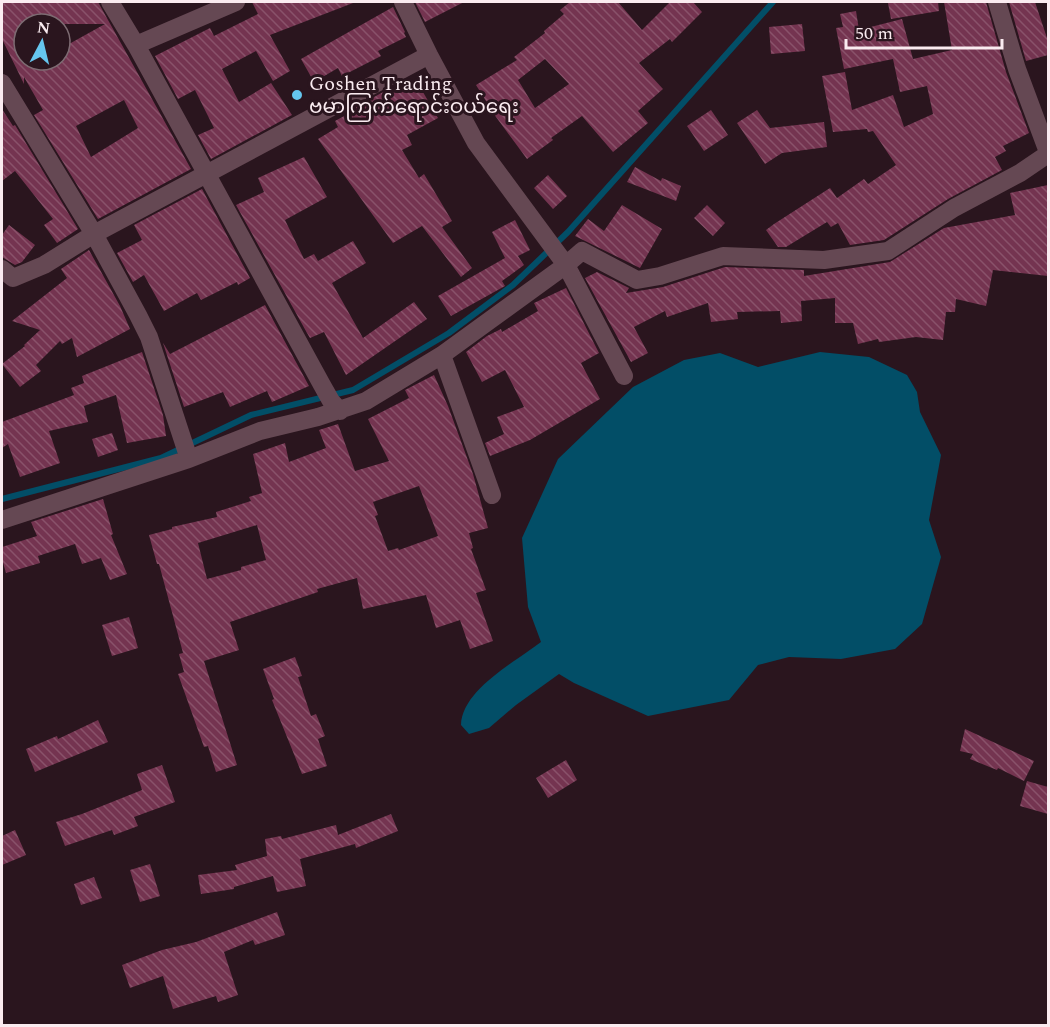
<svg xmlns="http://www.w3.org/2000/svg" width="1050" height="1027" font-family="Spectral,'Noto Sans Myanmar',serif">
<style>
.water{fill:#024e67}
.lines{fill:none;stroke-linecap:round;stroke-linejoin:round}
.stream{stroke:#024e67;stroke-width:6}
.building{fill:url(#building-back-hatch);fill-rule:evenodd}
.minor{stroke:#654853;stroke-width:18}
.poi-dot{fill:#65c5ee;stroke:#2a151e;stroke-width:2}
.labels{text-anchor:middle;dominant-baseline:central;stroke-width:6;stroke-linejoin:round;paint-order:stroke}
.poi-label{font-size:20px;fill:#faebf0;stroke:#2a151e;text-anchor:start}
</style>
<defs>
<pattern id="building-back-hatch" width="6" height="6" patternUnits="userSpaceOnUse" patternTransform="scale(1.5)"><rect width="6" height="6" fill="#743450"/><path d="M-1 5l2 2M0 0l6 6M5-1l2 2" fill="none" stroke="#89526a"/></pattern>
</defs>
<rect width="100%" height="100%" fill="#2a151e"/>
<path class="water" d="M820 352 869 357 907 375 917 392 920 412 941 455 929 520 941 557 922 624 895 649 841 659 789 657 758 665 729 700 648 716 574 683 559 674 516 705 489 728 469 734 461 725C462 690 515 662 541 642L528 607 522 538 558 459 633 387 684 360 720 353 758 367Z"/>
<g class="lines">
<path class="stream" d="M2 499 161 458 251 415 353 390 449 333 513 285 568 232 773 2"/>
</g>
<path class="building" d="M2 2H98L191 169 98 219 34 115 43 110 24 77V84L2 39ZM24 24H105L60 49V60H24ZM124 100 138 128 91 157 76 126Z
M252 2 353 3 270 35 290 71 273 81 256 51 222 69 239 102 271 83 292 115 211 159 198 135 214 128 195 90 178 99 155 56 210 28 214 36 258 14Z
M415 2H464L425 22Z
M570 2H618L642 30 670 2H693L702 12 672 42 670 39 639 63 663 89 638 111 648 123 613 152 582 116 551 138 553 140 527 159 496 117 476 85 517 60 514 57 545 33 544 31 564 14 560 10ZM545 59 569 84 535 108 518 80Z
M898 2H938L939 11 891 19 888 3Z
M944 2H986L1006 72 1029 133 1003 146 1006 151 995 157 1002 170 948 199 884 240 850 245 838 223 831 227 827 222 786 247H778L766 230 774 224 830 188 837 198 864 179 868 184 896 165 873 131 868 132 867 129 833 132 822 76 845 72 852 110 893 95 904 127 933 114 927 86 900 92 893 59 844 69 836 28 843 27 840 14 856 11 859 30 902 19 913 59 952 50Z
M1009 2H1035L1048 41V55L1026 61Z
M393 7 405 32 404 33 406 37 378 51 381 56 342 76 338 68 314 82 301 59Z
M802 24 805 51 771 54 769 27Z
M416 80 438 118 407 135 412 145 402 150 419 178 424 174 452 221 442 227 472 268 461 277 422 226 393 243 318 139 338 127 335 121 357 109 356 107 385 91 387 96Z
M2 109 13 126 15 125 78 229 57 243 44 225 53 219 15 171 2 181Z
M711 110 728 135 704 151 687 126Z
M757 110 770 128 824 122 827 147 782 153 765 164 737 123Z
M304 157 327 197 285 220 304 259 314 254 318 261 353 241 366 263 332 283 363 338 414 302 427 319 346 375 324 332 310 338 307 333 236 205 264 192 258 178Z
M635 167 661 181 662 178 681 186 676 201 627 182Z
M548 175 567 196 553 209 534 188Z
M1048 185V276L993 270 986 306 956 299 955 312H946L943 340 916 337 879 342 878 339 858 344 853 323H835V298L801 301 802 321 781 323 780 311 737 312 738 319 711 322 708 303 667 317 665 311 634 327 648 353 631 362 585 278 597 272 629 288 626 293 663 287 725 267 804 270V276L890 262 944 228 1015 215 1010 193Z
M202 189 250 278 238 285 237 282 201 300 197 293 164 311 144 275 133 282 117 253 142 240 134 225Z
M622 205 662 229 640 268 575 236 588 219 604 231Z
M707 205 725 223 713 236 694 218Z
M515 220 530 250 518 256 524 265 502 281 505 286 451 316 438 296 505 258 492 232Z
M9 225 35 245 22 262 15 265 2 257V235Z
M89 250 120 306 130 329 77 357 72 338 62 344 60 341 36 365 41 371 20 387 2 364 25 346 24 345 40 330 12 321 67 278 61 269Z
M566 288 599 353 581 363 600 399 530 440 490 456 485 443 504 434 497 417 524 407 505 370 482 382 466 352 487 336 501 329 502 332 538 311 534 303Z
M265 305 309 386 272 402 267 391 230 407 223 392 184 407 163 343 170 354Z
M142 352 163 415 166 436 127 443 116 395 84 406 88 422 49 431 60 463 20 477 8 444 2 448V422L74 395 71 388 84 383 82 376Z
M434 375 448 406 473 474 488 528 469 533 473 548 471 549 486 590 476 593 493 641 470 649 460 620 436 628 426 595 363 609 357 578 317 589 318 592 230 622 239 650 204 661 237 765 216 772 208 746 204 747 178 674 184 672 179 654 183 653 159 564H157L149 535 172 529V527L217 517 216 512 251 501 249 497 262 493 253 454 285 443 289 462 326 448 319 430 338 424 355 471 389 461 368 419 409 398 405 390ZM419 486 438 536 399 550 398 548 388 551 375 516 378 515 373 502ZM257 525 266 560 241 567V570L207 579 198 543Z
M112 433 118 450 98 457 92 439Z
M103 499 113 534 111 535 127 574 110 580 101 558 82 564 75 544 38 556 40 563 6 573 2 559V547L37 536 31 522Z
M129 617 138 648 112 656 102 625Z
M295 657 302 676 298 677 311 716 316 714 325 736 318 739 327 766 302 774 272 700 274 699 263 669Z
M98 720 108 742 35 772 26 749 57 736 58 739Z
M965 729 1034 761 1024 781 998 768 997 770 970 759 973 754 960 751Z
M566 760 577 780 548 798 536 778Z
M162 765 175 802 134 817 138 826 114 835 112 830 65 846 56 822 82 814 142 790 137 774Z
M1027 781 1048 787V814L1020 806Z
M391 814 398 831 356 848 355 844 300 859 306 886 277 892 273 876 234 887V889L201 894 198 875 237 870 235 865 267 856 265 839 281 836 282 839 336 825 338 835Z
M15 830 26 855 2 865V836Z
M150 864 160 896 140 902 130 870Z
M94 877 102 898 81 905 74 884Z
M277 912 285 935 255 945 253 940 224 952 238 995 218 1002 216 996 173 1009 163 976 130 988 122 965 162 950 196 942Z"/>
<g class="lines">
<path class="minor" d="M110 2 136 45 322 385 331 401 340 411
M403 2 429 55 476 143 566 265 624 376
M997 2 1017 69 1048 152
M136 45 236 2
M2 83 94 234 138 315 149 337 189 459
M2 269 13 278 44 265 94 234 429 55
M442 355 492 495
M2 520 189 459 260 431 318 417 366 401 442 355 566 265 582 251 637 280 660 276 723 256 824 260 888 251 954 208 1020 173 1048 154"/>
</g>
<circle class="poi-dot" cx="297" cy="95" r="6"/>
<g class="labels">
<g class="poi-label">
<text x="309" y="84">Goshen Trading<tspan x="309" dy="23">ဗမာကြက်ရောင်းဝယ်ရေး</tspan></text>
</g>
</g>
<rect width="1050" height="1027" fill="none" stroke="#faebf0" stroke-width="6"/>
<g transform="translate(42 42) rotate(7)"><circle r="28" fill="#2a151e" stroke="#7d6b72" stroke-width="1.5"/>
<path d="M0-4.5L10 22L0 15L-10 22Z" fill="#65c5ee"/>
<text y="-9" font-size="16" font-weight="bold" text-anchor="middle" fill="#faebf0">N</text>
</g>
<path d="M846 39v9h156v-9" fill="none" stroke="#faebf0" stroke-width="3"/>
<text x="855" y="39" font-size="18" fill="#faebf0" stroke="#2a151e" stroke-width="4.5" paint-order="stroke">50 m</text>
</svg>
